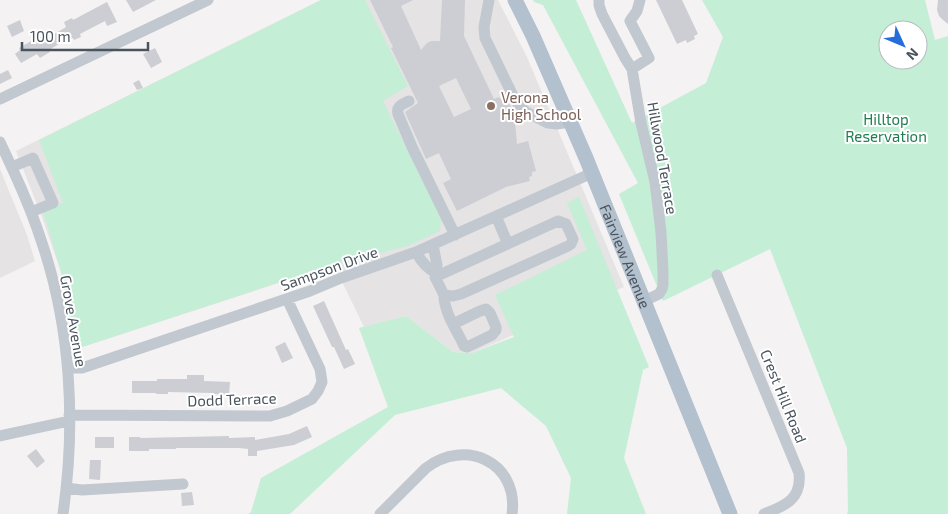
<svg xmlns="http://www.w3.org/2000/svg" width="948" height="514" font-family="'Exo 2',sans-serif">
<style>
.education{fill:#e5e3e3}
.green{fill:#c4eed6;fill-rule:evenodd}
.building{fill:#ccced4;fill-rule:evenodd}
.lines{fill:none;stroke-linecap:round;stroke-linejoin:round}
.minor{stroke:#c1c8cf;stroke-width:11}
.major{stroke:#b3c0ce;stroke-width:15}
.education-dot{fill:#8d6e63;stroke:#fff;stroke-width:2}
.labels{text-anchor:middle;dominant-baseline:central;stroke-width:4;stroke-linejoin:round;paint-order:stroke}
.education-label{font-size:15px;fill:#785e54;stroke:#fff;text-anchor:start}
.park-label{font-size:15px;fill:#1e7d51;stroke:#fff}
.street-label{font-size:15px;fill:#4a545e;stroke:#fff}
</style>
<rect width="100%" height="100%" fill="#f4f2f2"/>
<path class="education" d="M321 0H498L527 57 624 287 472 353 453 352 406 316 364 327 334 265 76 349 61 272 42 217 16 151Z
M0 169 27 235 35 261 0 278Z"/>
<path class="green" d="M321 0H365L408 86 383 101 441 219 440 231 408 246 335 264 76 349 61 272 43 211 63 203 39 140Z
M533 0H576L632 123 706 83 723 37 702 0H925L935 40 948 36V514H847L848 511 847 448 770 249 663 301 619 194 638 183 543 5 534 2ZM888 30H918V60H888Z
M579 197 649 367 643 370 624 458 646 514H567L571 478 546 426 501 388 395 415 290 514H248L251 512 261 478 388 407 359 328 406 316 453 352 472 353 514 337 495 295 587 250 567 203Z"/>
<path class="building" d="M126 0H156L133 12Z
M370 0H413L401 6 421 50 427 43 431 41H440L442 0H465L464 36 494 99 499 97 500 99 504 97 514 111 517 144 528 141 536 171 532 172V176L529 177 530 181 506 187 457 211 443 183 451 179 439 153 426 159 405 112 418 103 391 48 393 47ZM456 78 471 109 454 117 439 86Z
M656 0H682L698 34 694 36 695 39 687 43 686 40 677 44Z
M938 0H948V24L943 20 939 16 937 10Z
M107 2 117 22 107 26 105 21 80 34 81 37 74 40 73 38 67 41V39L49 50 50 52 40 58 37 54 21 63 15 54 20 50 19 48 40 36 43 41 66 27 64 22 72 18 73 20Z
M20 20 24 31 12 37 7 26Z
M155 48 162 62 151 68 143 54Z
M8 70 12 78 0 84V74Z
M139 80 143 88 137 90 133 83Z
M324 301 346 350 348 349 355 364 344 369 334 347H332L313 306Z
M285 342 293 358 282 363 275 347Z
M187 375H204V381L230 382 229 395 213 394V393L168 392V394H156V393H132V381H157V379H187Z
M307 426 312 437 294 445 257 451V456H248V449L239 448H176V449H149V451H129V437H140V438L229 436V438L255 437V440L289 434Z
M95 437H114V448H95Z
M36 449 45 461 37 468 27 456Z
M90 460H101L100 480 89 479Z
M192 492 194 505 182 506 181 493Z"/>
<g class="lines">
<path class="minor" d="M489 0 484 27 485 38 515 100 526 112 548 123 557 124 570 122
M599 0V5L602 14 625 58 632 69 641 123 655 182 661 232 663 272V285L662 289 659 294 644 301
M632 69 649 58 630 21 637 11 640 0
M0 99 208 0
M409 101C403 104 396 106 398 114L412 147 455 235
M0 142C15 174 30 206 41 240 71 327 76 423 63 514
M12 167 33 158 53 203 31 212
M496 216 508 244
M433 245 437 265 435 277 444 295 453 296 461 294 568 246 571 244 573 239 566 224 558 221 435 277
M416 252C421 261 426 268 435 272
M717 275 799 473C802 499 785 506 764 514
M444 295C444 313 457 330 464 346L467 347 492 335 496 330V327L490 313 486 309 480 311 453 324
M68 368H82L310 291 341 278 416 252 592 173
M69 415 270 416 287 411 312 399 318 391 322 382 320 369 287 299
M0 436 69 421
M66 488 82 490 183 484
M380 514 426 468C465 438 519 462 512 514"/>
<path class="major" id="s1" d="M515 0 533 36 586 158 730 514"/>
</g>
<circle class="education-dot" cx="491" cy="106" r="5"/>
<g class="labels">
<g class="education-label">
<text x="501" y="97">Verona<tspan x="501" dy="17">High School</tspan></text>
</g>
<g class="park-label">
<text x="886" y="119">Hilltop<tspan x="886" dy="17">Reservation</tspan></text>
</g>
<g class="street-label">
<text transform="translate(663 158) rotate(80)">Hillwood Terrace</text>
<text stroke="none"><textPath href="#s1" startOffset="279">Fairview Avenue</textPath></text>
<text transform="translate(329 268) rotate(-20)">Sampson Drive</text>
<text transform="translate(74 321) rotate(80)">Grove Avenue</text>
<text transform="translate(784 396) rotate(68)">Crest Hill Road</text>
<text transform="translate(232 399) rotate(-2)">Dodd Terrace</text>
</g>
</g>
<g transform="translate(903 45) rotate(134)"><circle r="24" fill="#ffffff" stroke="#b7bbbf"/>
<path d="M0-4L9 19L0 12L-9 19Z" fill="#256ddb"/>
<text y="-8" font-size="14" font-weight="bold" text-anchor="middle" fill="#4a545e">N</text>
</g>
<path d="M22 42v8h126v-8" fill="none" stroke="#4a545e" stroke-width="2.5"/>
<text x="30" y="42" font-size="15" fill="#4a545e" stroke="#ffffff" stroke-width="4" paint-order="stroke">100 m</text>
</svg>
